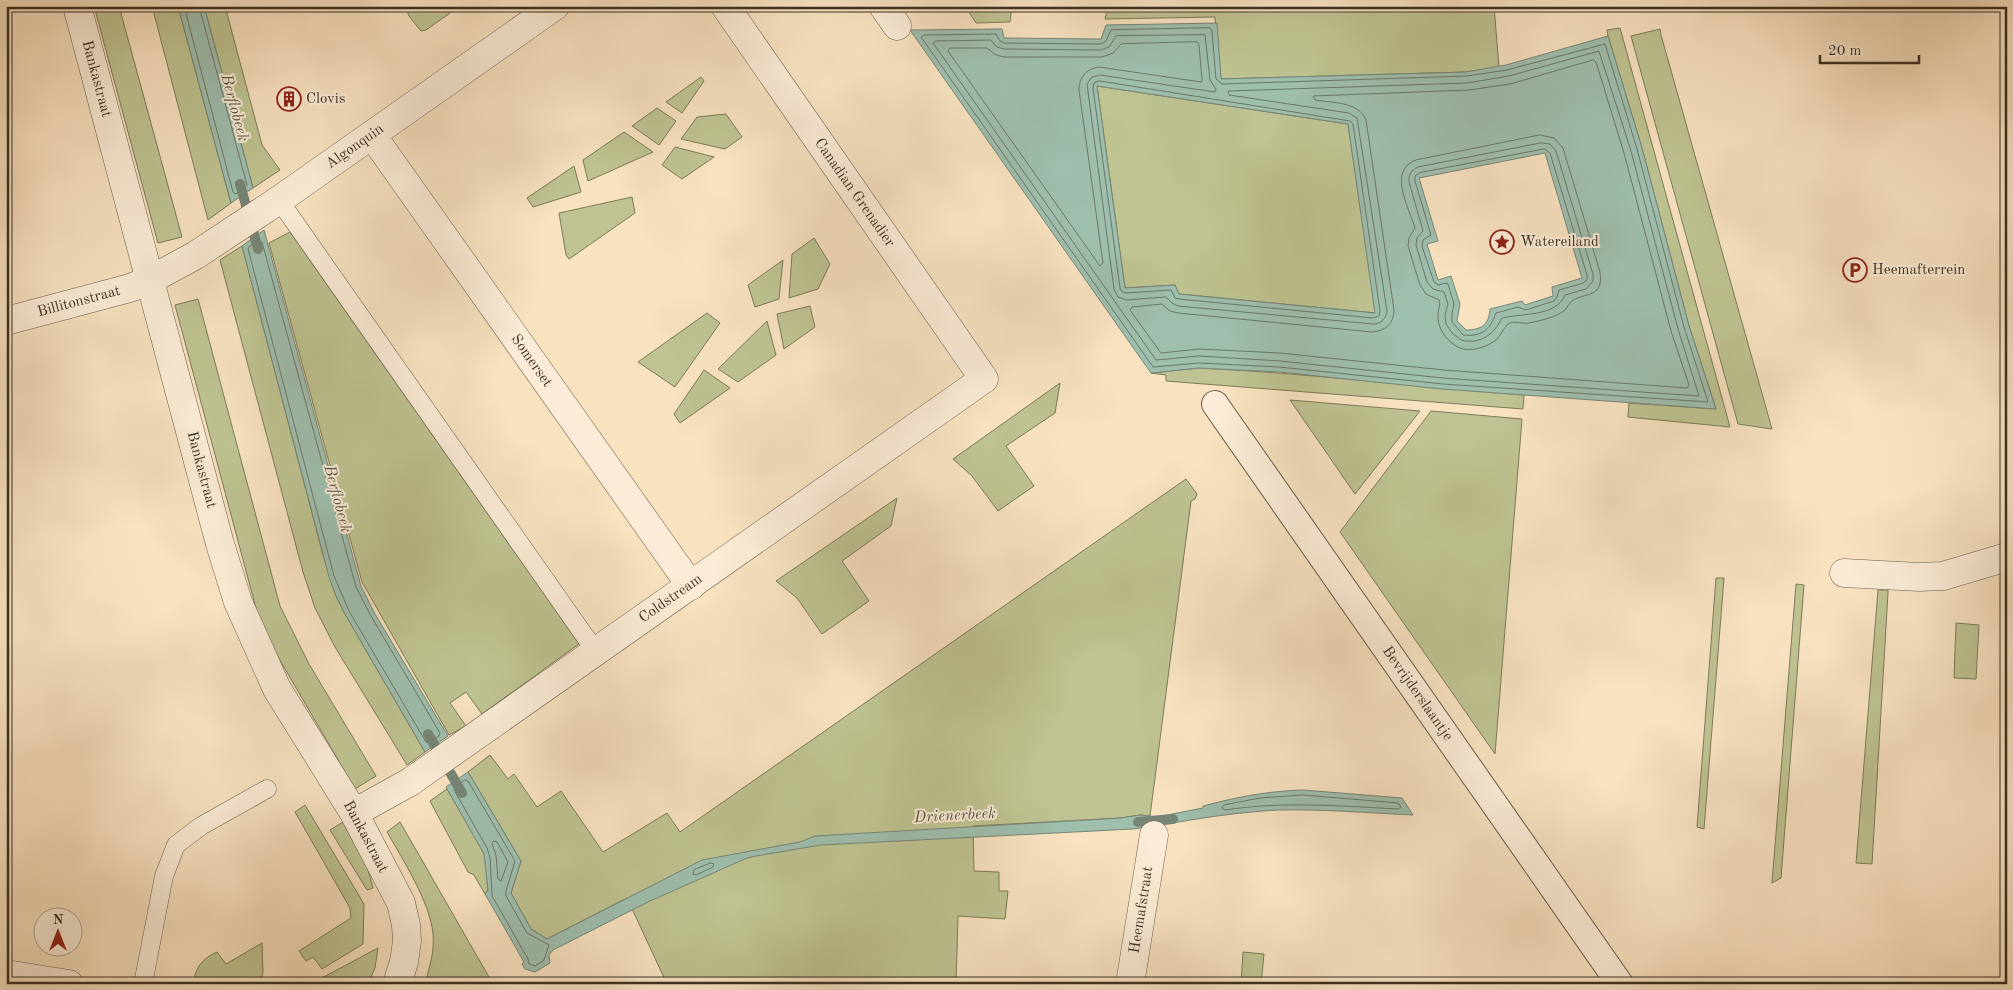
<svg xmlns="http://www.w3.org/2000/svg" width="2013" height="990" font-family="'Old Standard TT',serif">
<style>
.green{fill:#bec391;stroke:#7c7a5a}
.water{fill:#9ebeae;stroke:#768576;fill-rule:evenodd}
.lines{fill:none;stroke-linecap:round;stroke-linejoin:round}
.shore{stroke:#6c7768;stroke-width:1}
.stream{stroke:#768576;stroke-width:10}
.service-casing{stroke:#6a5c4a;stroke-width:19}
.pedestrian-casing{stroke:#6a5c4a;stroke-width:28}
.minor-casing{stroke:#6a5c4a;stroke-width:29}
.service{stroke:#faecd6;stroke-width:18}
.pedestrian{stroke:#faecd6;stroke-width:26}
.minor{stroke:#faecd6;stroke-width:28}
.labels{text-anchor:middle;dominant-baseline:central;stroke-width:4;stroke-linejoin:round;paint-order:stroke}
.street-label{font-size:15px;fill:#3b3022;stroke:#faecd6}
.poi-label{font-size:15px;fill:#3b3022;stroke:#faecd6;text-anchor:start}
.water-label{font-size:16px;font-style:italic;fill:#545445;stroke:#faecd6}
</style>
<rect width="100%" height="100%" fill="#f8e2c0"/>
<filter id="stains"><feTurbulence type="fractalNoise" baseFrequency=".004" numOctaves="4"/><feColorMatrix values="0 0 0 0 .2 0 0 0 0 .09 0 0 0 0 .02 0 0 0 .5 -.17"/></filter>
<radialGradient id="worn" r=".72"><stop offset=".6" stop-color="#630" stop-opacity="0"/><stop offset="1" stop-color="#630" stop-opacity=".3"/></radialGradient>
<path class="green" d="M94 6H119L182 237 158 243Z
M152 6H178L231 203 208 220Z
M204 6H225L262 145 280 170 253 188Z
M405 6H460L426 30 421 31 409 16Z
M965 6H1012L1010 22 976 23Z
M1108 6H1494L1499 67 1466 72 1221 79 1215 17 1105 19Z
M1620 28 1730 427 1628 417 1629 403 1716 409 1689 326 1642 148 1608 36 1607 30Z
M1660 29 1661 35 1772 429 1738 424 1631 36Z
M701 77 704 81 682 113 666 102Z
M1097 86 1348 124 1376 313 1179 294 1175 285 1125 288Z
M657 108 676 121 659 145 632 126Z
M726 114 742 137 725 149 681 139 697 117Z
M624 132 653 152 588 181 583 160Z
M675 147 714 157 682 179 662 165Z
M574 166 581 192 533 207 527 198Z
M632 197 635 213 569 259 566 255 559 213Z
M290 232 579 644 482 714 466 692 450 703 466 726 449 735 362 582 269 243Z
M814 238 830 264 818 289 789 298 792 254Z
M242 246 323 555 336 596 345 614 425 752 407 765 335 647 315 608 303 572 220 260Z
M783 260 779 299 755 307 748 285Z
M198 299 280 606 309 664 376 776 355 789 267 638 257 612 175 305Z
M810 306 815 327 784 349 777 314Z
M707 313 720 323 675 387 638 362Z
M767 321 776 355 738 382 718 369Z
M1199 368C1308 373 1416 387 1524 395L1523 409 1166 381V375L1151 373Z
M704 370 730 388 680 423 674 414Z
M1060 383 1055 413 1006 446 1034 486 998 511 972 476 953 459Z
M1290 400 1420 411 1355 494Z
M1431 411 1522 419 1495 754 1340 532Z
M1186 479 1197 494 1195 499 1191 501 1150 816 1140 815 1121 818 973 826 974 871 999 872V891H1008L1005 919 958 916 956 984H667L627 898 547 939 531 929 511 893 521 861 468 772 490 755 508 779 514 774 537 807 561 791 603 852 667 813 680 832Z
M897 498 891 526 842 561 869 601 822 634 797 598 776 581Z
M1716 578H1724L1704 829 1697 827Z
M1796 584 1804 585 1781 878 1772 883Z
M1878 590H1888V593L1872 864 1856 863Z
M1956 623 1979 625 1976 679 1954 678Z
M447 789 485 854 488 890 485 894 474 875 468 872 430 801Z
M305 805 364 904 363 944 322 969 313 957 306 961 299 951 351 918 350 908 295 812Z
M343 822 368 869 373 888 367 890 330 830Z
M400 822 493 984H425C429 968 435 951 433 934 430 902 403 860 387 832Z
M262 943 263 972 260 984H231L194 979C197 965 204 958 217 952L226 964Z
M378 948 375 968 368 984H317L316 981Z
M1243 952 1264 954 1261 984H1241Z"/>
<path class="water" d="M178 6H204L253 188 231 203Z
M1217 23 1221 79 1466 72 1506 65 1608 36 1642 148 1689 326 1716 409 1442 389 1279 372 1199 368 1151 373 910 30 1002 29 1004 38 1101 39 1106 25ZM1097 86 1348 124 1375 313 1179 294 1175 285 1125 288ZM1545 153 1582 278 1552 287 1553 296 1525 305 1522 301 1490 309C1489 325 1481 330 1466 330L1457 321 1460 304 1451 276 1438 280 1427 244 1438 241 1419 178Z
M264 230 361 586 375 614 448 736 425 752 345 614 336 596 329 577 242 246Z
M468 772 521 861 511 893 531 929 547 939 702 860 800 842 815 836 1121 818 1140 815 1151 816 1150 827 1133 829 821 845 756 856 747 858 650 901 553 950 549 955 550 963 535 972 525 969 522 964 524 962 485 894 488 890 484 854 446 787Z
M1303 790 1402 798 1413 815C1368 813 1323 809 1279 810 1239 812 1200 818 1161 825L1162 816 1203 808V806C1237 797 1268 791 1303 790Z"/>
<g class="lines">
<path class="shore" d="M184 6 233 192 236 194 247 185 199 6
M1210 28 1212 31 1216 79 1222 84 1467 76 1507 70 1605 44 1637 149 1684 327 1708 402 1443 384 1279 367 1199 363 1153 367 921 37 924 35 996 34 1000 41 1004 43 1101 44 1106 41 1111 30Z
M1205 35 1210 80 1216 89 1215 92 1100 75 1092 77 1087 84 1114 289 1118 297 1126 300 1166 297 1172 303 1178 306 1373 324C1381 324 1386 319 1387 311L1357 118 1349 113 1229 95 1228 91 1467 83 1509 76 1599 51 1631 151 1678 329 1699 396 1443 378 1280 361 1199 356 1156 360 933 43 936 41 991 40 997 47 1004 49 1101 50 1109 47 1116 36Z
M1197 42 1199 45 1202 80 1201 82 1099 67C1086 69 1079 77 1079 90L1103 263 1100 266 948 51 950 48H987L996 55 1004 57H1102L1113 53 1121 44Z
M1594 60 1596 62 1624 153 1671 331 1689 385 1687 388 1444 370 1280 353 1199 349 1161 353 1130 310 1132 307 1162 304 1170 311 1178 313 1372 332C1386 331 1394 323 1394 310L1366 120C1358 101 1332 103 1315 100L1313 96 1469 90 1510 84Z
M1100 81 1350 121 1353 124 1380 311 1379 316 1373 318 1179 299 1175 298 1171 290 1126 293 1122 292 1120 288 1093 88 1094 83Z
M1540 135 1554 138 1563 148 1600 272C1604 299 1584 292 1572 301 1569 303 1568 307 1565 310 1557 317 1539 321 1529 323 1522 324 1517 321 1510 323 1505 325 1502 333 1498 338 1489 347 1468 354 1456 346 1445 339 1437 327 1438 314 1438 309 1441 305 1439 300L1426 294 1420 285 1408 246 1409 238 1415 228C1409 208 1387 170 1416 160Z
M1541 143 1550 144 1556 151 1593 274V281L1586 289 1565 295C1556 317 1522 313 1502 318 1494 334 1481 345 1461 340L1452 333 1446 324 1445 315 1448 304 1444 292 1433 289 1427 282 1416 245 1417 238 1423 231 1409 182C1408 175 1411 170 1418 167Z
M1545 149 1550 153 1587 275V280L1583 283 1559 290 1557 297 1554 301 1526 310 1518 307 1496 313C1490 329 1483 337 1463 335L1452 322V314L1454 304 1448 284 1446 283 1438 285 1434 282 1422 246 1423 240 1431 235 1415 181V176L1419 173Z
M259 240 262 242 356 587 371 616 440 733 439 736 429 743 426 742 349 611 334 576 248 249 249 247Z
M465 780 468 781 515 861 506 891V896L527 933 549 945 544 960 535 966 529 964 528 959 492 896 490 857 487 848 454 790Z
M1303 795 1398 803 1401 807 1398 809C1340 806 1282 801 1225 810L1222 808 1224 805 1260 798Z
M494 841 497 842 508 862 501 881 498 879 496 855 492 844Z
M711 863 714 864 713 867 696 875 693 874 694 870Z"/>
<path class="stream" d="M240 184 258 249
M428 734 462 793
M1138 822 1173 819"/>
<g class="service-casing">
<path id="service" d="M279 200 596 652
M143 984 164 876 176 845 201 826 267 789"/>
</g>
<g class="pedestrian-casing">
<path id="pedestrian" d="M1215 404 1620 984"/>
</g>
<g class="minor-casing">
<path id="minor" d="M77 6 220 544 238 602 277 689 354 813 401 903 406 925 407 941 404 962 397 984
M883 6 897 26
M372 135 691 586
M6 321 130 288 150 280 196 255 279 200 555 6
M1844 573 1919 577 1943 576 2007 557
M354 813 410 782 984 379 725 6
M6 974 69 984
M1130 984 1154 835"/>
</g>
<use href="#service" class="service"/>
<use href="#pedestrian" class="pedestrian"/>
<use href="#minor" class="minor"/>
</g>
<defs>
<g id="building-ring" transform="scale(1.25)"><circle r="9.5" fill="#faecd6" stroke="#8f2418" stroke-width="1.5"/><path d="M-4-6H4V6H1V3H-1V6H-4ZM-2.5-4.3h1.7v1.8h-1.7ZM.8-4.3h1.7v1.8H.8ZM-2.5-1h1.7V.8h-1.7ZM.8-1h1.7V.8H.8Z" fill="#8f2418"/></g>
<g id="sight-ring" transform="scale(1.25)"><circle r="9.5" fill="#faecd6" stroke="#8f2418" stroke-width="1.5"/><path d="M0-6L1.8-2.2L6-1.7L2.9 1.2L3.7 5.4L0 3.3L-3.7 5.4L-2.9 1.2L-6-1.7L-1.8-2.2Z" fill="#8f2418"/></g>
<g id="parking-ring" transform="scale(1.25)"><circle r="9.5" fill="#faecd6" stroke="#8f2418" stroke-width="1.5"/><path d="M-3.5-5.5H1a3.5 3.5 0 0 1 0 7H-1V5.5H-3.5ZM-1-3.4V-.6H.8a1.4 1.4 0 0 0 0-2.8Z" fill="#8f2418"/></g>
</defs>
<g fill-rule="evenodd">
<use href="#building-ring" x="289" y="99"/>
<use href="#sight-ring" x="1502" y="242"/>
<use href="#parking-ring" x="1855" y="270"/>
</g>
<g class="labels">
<g class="street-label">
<text transform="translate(96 79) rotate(75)">Bankastraat</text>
<text transform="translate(355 147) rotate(-35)">Algonquin</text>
<text transform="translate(854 193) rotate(55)">Canadian Grenadier</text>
<text transform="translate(79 302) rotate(-15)">Billitonstraat</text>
<text transform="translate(531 361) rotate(55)">Somerset</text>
<text transform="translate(201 470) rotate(75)">Bankastraat</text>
<text transform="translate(671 599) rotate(-35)">Coldstream</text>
<text transform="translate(1417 694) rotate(55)">Bevrijderslaantje</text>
<text transform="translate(365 837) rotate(62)">Bankastraat</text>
<text transform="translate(1142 910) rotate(-81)">Heemafstraat</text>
</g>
<g class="poi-label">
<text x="306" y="99">Clovis</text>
<text x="1520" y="242">Watereiland</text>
<text x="1872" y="270">Heemafterrein</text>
</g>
<g class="water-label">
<text transform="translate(234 108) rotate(75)">Berflobeek</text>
<text transform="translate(337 499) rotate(75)">Berflobeek</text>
<text transform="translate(955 816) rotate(-3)">Drienerbeek</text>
</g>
</g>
<rect width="2013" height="990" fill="none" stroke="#f8e2c0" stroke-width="25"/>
<rect x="8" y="8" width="1998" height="975" fill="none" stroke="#3b3022" stroke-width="2.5"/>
<rect x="12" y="12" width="1988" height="965" fill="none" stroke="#3b3022"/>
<g transform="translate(58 932)"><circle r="24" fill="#faecd6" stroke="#aea18e"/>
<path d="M0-4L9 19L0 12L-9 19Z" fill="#8f2418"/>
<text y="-8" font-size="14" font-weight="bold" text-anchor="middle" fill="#3b3022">N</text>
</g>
<path d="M1820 55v8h99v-8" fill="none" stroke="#3b3022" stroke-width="2.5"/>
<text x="1828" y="55" font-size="15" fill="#3b3022" stroke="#faecd6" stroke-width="4" paint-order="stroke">20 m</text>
<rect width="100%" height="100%" filter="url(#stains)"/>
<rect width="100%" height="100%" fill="url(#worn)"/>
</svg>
